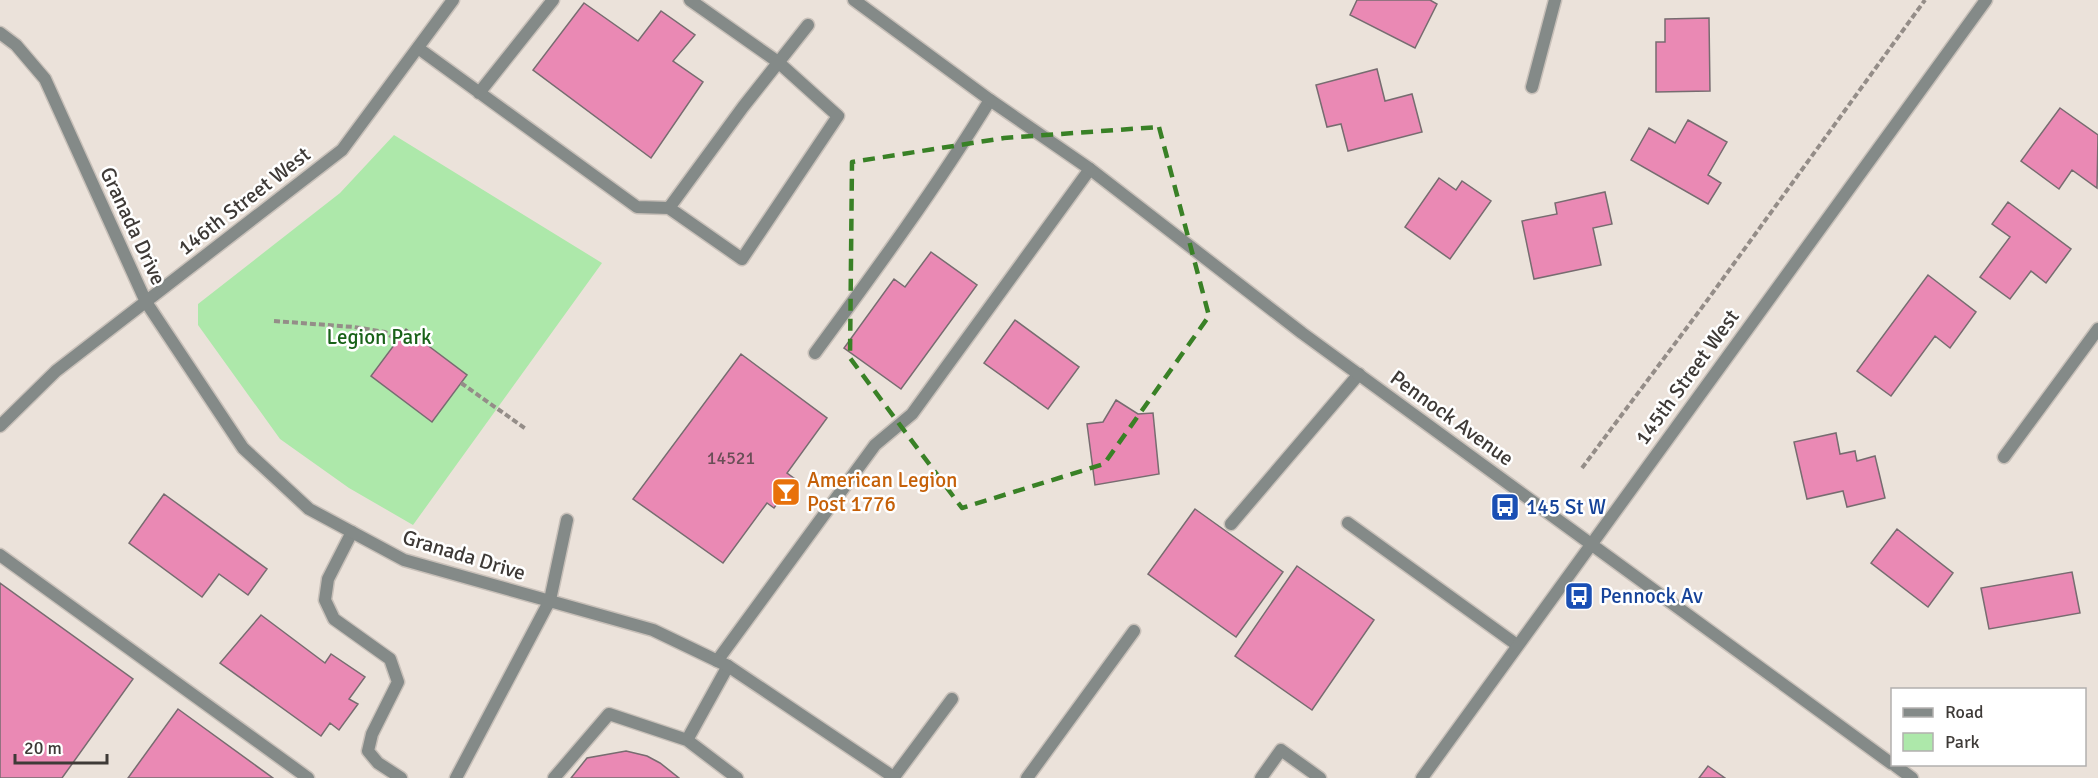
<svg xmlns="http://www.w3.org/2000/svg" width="2098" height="778" font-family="Signika,sans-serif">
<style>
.green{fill:#ade8aa}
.building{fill:#ea89b4;stroke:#776c70;stroke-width:1.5}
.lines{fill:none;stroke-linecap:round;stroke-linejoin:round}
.service-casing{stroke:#c8c0b9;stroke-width:15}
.minor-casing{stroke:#c8c0b9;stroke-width:15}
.tertiary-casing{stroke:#c8c0b9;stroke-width:15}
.path{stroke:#948d88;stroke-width:4;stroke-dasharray:6 3;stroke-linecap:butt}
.service{stroke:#848a88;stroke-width:12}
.minor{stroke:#848a88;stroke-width:12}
.tertiary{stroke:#848a88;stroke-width:12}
.marked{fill:none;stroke:#398126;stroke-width:4.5;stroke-dasharray:12 8;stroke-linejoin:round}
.labels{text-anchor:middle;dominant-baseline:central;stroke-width:5;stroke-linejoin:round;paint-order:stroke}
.number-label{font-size:18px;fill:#694e56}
.street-label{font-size:21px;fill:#3e3a37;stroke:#fff}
.park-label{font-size:21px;fill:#196219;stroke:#fff}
.food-label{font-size:21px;fill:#c56008;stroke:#fff;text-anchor:start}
.transit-label{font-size:21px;fill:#164399;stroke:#fff;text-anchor:start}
</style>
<rect width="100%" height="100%" fill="#ebe2da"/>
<path class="green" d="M394 135 602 263 413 525 349 488 280 439 198 325V304L340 193Z"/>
<path class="building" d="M1357 0H1430L1437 4 1415 48 1350 15Z
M584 3 638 41 661 11 695 35 673 61 703 82 651 158 533 70Z
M1709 18 1710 91 1656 92V42H1665V19Z
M1377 69 1385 101 1412 94 1422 132 1348 151 1341 124 1327 127 1316 85Z
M2060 108 2098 135 2097 188 2072 170 2059 189 2021 161Z
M1688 120 1727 142 1708 175 1721 183 1708 204 1631 160 1649 128 1675 143Z
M1439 178 1456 190 1462 181 1491 201 1450 259 1405 227Z
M1605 192 1612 224 1593 228 1601 265 1534 279 1522 221 1557 214 1555 203Z
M2008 202 2071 249 2046 283 2031 271 2010 299 1980 277 2010 237 1992 224Z
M931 252 977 285 901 389 844 348 894 279 905 287Z
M1928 275 1976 312 1950 348 1935 336 1891 396 1857 371Z
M1015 320 1079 367 1048 409 984 363Z
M406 329 467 375 432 422 371 376Z
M741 354 827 418 787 473 795 479 774 508 767 503 723 563 633 499Z
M1116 400 1138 414 1153 413 1159 474 1095 485 1087 424 1103 422Z
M1836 433 1840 454 1855 451 1857 461 1875 456 1885 498 1847 507 1843 491 1807 499 1794 442Z
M164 494 267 569 248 595 219 574 202 597 129 543Z
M1195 509 1283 572 1236 637 1148 574Z
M1897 529 1953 573 1928 607 1871 563Z
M1297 566 1374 620 1312 710 1235 656Z
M2072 572 2080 613 1989 629 1981 588Z
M0 583 133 679 62 778H0Z
M261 615 325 663 331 654 365 677 349 699 358 704 339 730 330 723 321 736 220 663Z
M178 709 273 778H128Z
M626 751 647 756 660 763 679 778H571L587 758Z
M1708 766 1725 778H1699Z"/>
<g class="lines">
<g class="service-casing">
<path id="service" d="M418 48 637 207 669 208 743 107 808 25
M479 93 553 0
M669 208 742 259 838 116 778 62 690 0
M815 353C876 270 936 188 990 100
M1348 523 1517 645
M1231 524 1359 374
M352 532 328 579 325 600 334 619 390 659 398 682 372 734 368 751 378 763 401 778
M0 555 308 778
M550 600 567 520
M717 661 875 445 912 414 1090 169
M687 740 737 778
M894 777 952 699
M554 778 609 714 687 740 728 666
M1027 778 1134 631
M1261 778 1281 750 1320 778"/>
</g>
<g class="minor-casing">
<path id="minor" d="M0 33 16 45 45 79 146 302 243 448 309 509 404 560 653 630 728 666 895 778
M1532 87 1555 0
M0 426 56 371 342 150 453 0
M2004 457 2098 329
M456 778 550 600"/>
</g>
<g class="tertiary-casing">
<path id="tertiary" d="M854 0 990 100 1090 169 1302 333 1892 764
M1893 764 1912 778
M1422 778 1986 0"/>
</g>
<path class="path" d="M274 321 354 327 385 332 398 341
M461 383 526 429
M1582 468 1706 302 1925 0"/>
<use href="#service" class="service"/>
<use href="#minor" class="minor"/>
<use href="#tertiary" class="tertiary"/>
</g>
<path class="marked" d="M1159 127 1209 316 1104 464 962 508 850 358 852 162 1004 138Z"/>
<defs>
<g id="bar-square" transform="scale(1.5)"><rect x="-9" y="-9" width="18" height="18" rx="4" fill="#e8710a" stroke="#fff"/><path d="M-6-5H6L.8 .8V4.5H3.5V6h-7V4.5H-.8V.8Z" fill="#fff"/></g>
<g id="bus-square" transform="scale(1.5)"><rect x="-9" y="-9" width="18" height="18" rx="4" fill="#1a4fb4" stroke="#fff"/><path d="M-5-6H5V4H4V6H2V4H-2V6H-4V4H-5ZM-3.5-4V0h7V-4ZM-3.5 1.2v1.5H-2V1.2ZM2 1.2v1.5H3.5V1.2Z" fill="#fff"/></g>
</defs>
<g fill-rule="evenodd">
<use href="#bar-square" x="786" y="492"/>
<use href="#bus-square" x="1505" y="507"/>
<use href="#bus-square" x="1579" y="596"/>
</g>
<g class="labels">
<g class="number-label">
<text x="731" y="458">14521</text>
</g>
<g class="street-label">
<text transform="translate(244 201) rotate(-38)">146th Street West</text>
<text transform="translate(133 226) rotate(65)">Granada Drive</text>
<text transform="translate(1687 377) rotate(-54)">145th Street West</text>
<text transform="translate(1452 418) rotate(36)">Pennock Avenue</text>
<text transform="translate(464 555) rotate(17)">Granada Drive</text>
</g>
<g class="park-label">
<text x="379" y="337">Legion Park</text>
</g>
<g class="food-label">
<text x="807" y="480">American Legion<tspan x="807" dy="24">Post 1776</tspan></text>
</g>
<g class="transit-label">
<text x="1526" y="507">145 St W</text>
<text x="1600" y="596">Pennock Av</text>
</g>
</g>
<rect x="1891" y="688" width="195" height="78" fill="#ffffff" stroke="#b2b0af" stroke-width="1.5"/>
<rect x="1903" y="708" width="30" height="9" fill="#848a88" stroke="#b2b0af" stroke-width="1.5"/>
<text x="1945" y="718" font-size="18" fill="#3e3a37">Road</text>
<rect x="1903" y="733" width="30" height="18" fill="#ade8aa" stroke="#b2b0af" stroke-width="1.5"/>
<text x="1945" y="748" font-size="18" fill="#3e3a37">Park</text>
<path d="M15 754v9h92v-9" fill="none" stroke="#3e3a37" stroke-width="3"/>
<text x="24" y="754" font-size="18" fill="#3e3a37" stroke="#ffffff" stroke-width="4.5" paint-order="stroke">20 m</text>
</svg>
